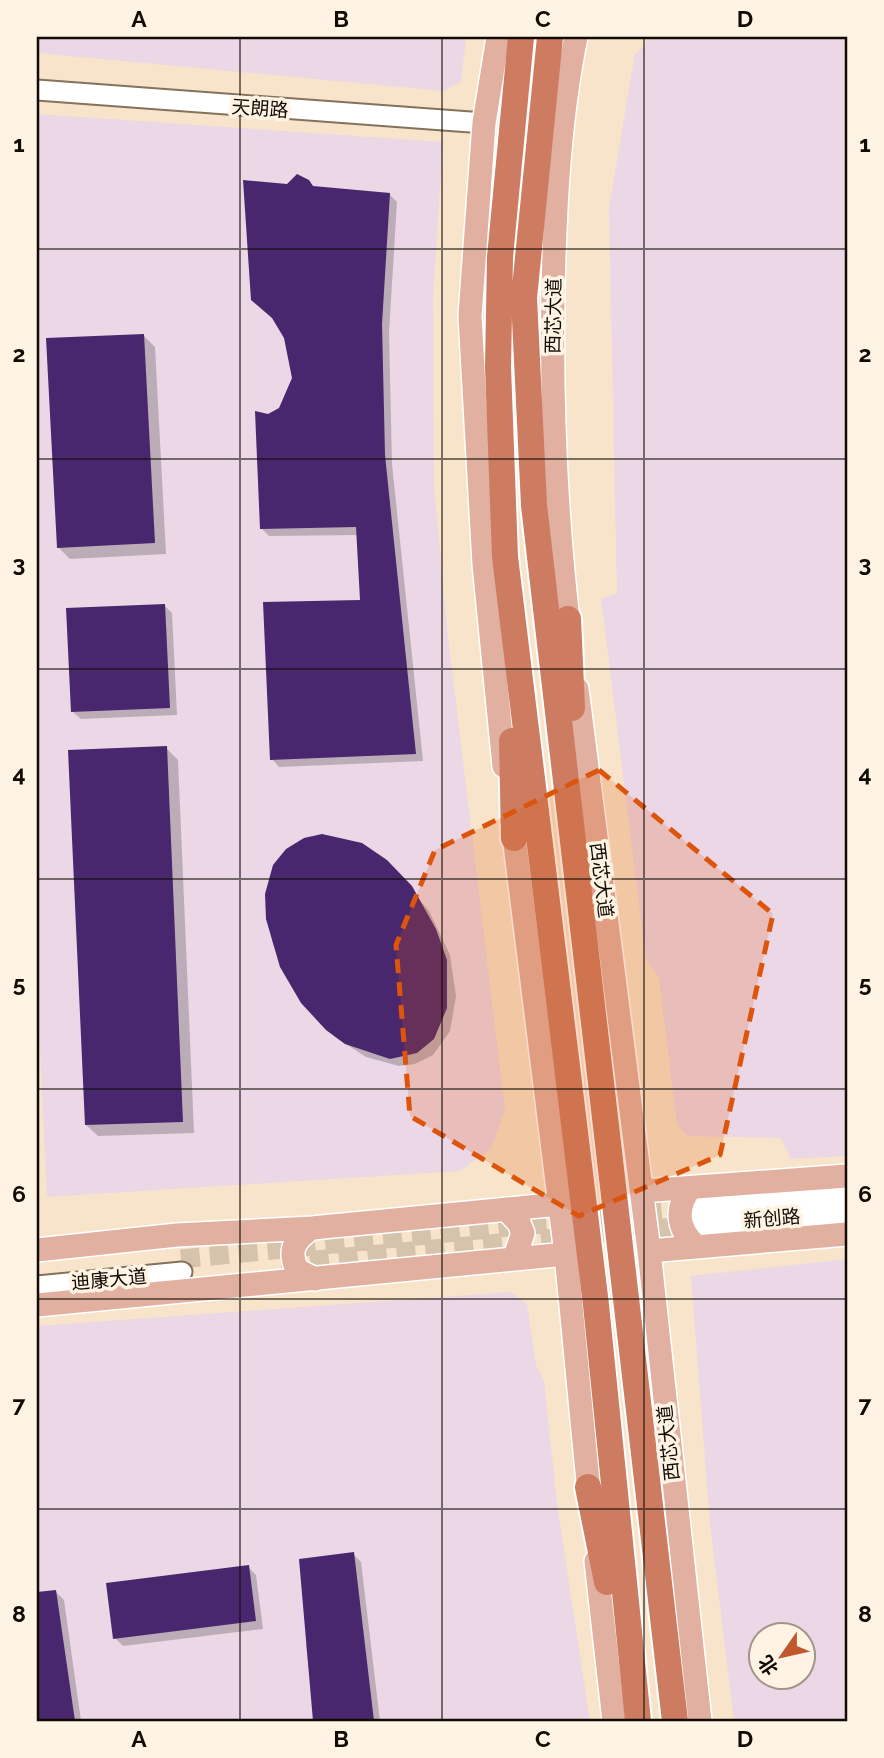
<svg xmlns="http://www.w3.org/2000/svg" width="884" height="1758" font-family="Raleway,'Noto Sans SC',sans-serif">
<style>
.industrial{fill:#ebd7e6;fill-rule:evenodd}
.shadow{fill:#0003}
.building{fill:#49276e}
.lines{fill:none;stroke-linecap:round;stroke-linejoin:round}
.minor-tunnel{stroke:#d5c3ac;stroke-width:19;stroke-dasharray:19 10;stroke-linecap:butt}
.minor-casing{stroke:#84725b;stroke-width:23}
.major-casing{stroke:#fff;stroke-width:26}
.highway-casing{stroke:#fff;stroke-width:30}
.minor{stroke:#fff;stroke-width:19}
.major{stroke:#e1b0a1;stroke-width:23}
.highway{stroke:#cd7c62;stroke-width:26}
.marked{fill:#dd550c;fill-opacity:0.2;stroke:#dd550c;stroke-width:5;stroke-dasharray:14 9;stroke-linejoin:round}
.grid{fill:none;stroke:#110b04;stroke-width:2;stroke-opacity:0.55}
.labels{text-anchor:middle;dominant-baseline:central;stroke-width:7;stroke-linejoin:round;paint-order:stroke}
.street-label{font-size:19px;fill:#110b04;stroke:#fff3e3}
.neatline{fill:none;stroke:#110b04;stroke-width:2.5}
.grid-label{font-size:23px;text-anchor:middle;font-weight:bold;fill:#110b04}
</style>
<rect width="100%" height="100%" fill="#f8e4ca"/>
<path class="industrial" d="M37 37H466L461 82 443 91 37 53Z
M647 37H847V1156L791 1159 781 1138 688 1136 677 1125 659 977 646 960 601 598 617 594 609 209 635 54 646 45Z
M37 114 443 142 433 298 434 487 447 628 505 1110 491 1149 460 1171 47 1197 37 990Z
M847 1259V1721H734L710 1524 691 1276ZM762 1636H804V1678H762Z
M511 1292 527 1304 536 1365 544 1381 557 1504 590 1721H37V1326Z"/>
<path class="shadow" d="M315 188 389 194 397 202 389 333 392 464 423 761 279 767 272 759 361 602 358 535 269 536 261 528 268 416 280 409 293 378Z
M144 336 155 347 166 554 70 559 58 547Z
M164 605 172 613 177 715 81 719 73 712Z
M166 748 178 760 194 1133 98 1136 86 1125Z
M322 836 348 840 386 861 429 911 450 955 456 996 450 1031 433 1055 415 1064 399 1066 366 1057 335 1037 302 1002 281 966 272 941 267 895Z
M353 1554 361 1562 380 1721H315L306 1645H311Z
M248 1567 256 1575 263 1629 123 1646 115 1638Z
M56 1592 64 1600 81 1721H37V1594Z"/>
<path class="building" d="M297 174 309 180 313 186 390 193 382 324 385 455 416 754 270 760 263 602 360 600 356 527 260 529 255 411 268 414 279 408 292 378 284 338 272 318 251 300 243 180 287 184Z
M144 334 155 543 57 548 46 338Z
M165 604 170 708 71 712 66 608Z
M167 746 183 1122 85 1125 68 750Z
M322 834 362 843 387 860 412 886 436 929 447 960V1008L434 1039 417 1053 390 1059 345 1044 326 1030 301 1003 280 967 266 919 265 894 273 865 286 849 304 838Z
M354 1552 374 1721H313L299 1559Z
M249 1565 256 1621 113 1639 106 1583Z
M56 1590 75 1721H37V1592Z"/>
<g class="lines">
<path class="minor-tunnel" d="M181 1259 693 1209
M281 1263 697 1225"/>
<g class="minor-casing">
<path id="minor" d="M37 90 484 123
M698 1209 847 1196
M697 1225 847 1212
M37 1286 182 1272"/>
</g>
<g class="major-casing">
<path id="major" d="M498 37 484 123 470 316 484 564 504 766
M570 637C556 522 551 408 553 291 555 207 559 120 576 37
M577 689 649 1251 700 1721
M512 820 566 1254 590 1503
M690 1188C675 1209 677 1229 696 1246
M642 1191 847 1176
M506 1209 519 1223 523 1233 514 1259
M312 1228C294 1240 288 1250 297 1270L315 1279
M37 1250 177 1235 312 1228 560 1204
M649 1251 847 1234
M37 1305 566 1254
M596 1561 614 1721"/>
</g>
<g class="highway-casing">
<path id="highway" d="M521 37 500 257 498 367 505 557 596 1305 638 1721
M550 37 524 298 534 505 675 1721
M568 619 572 708
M512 741 514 838
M588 1487 607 1582"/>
</g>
<use href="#minor" class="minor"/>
<use href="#major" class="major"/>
<use href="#highway" class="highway"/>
</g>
<path class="marked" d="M599 770 773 914 720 1155 579 1216 410 1116 396 945 435 850Z"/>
<path class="grid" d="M240 37V1721M442 37V1721M644 37V1721M37 249H847M37 459H847M37 669H847M37 879H847M37 1089H847M37 1299H847M37 1509H847"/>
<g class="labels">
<g class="street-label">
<text transform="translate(260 108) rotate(4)">天朗路</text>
<text transform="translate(553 316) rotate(-89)">西芯大道</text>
<text transform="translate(602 880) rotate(83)">西芯大道</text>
<text transform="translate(772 1218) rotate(-5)">新创路</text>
<text transform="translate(109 1279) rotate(-5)">迪康大道</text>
<text transform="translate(668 1443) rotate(-96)">西芯大道</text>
</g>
</g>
<rect width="884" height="1758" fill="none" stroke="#fff3e3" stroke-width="77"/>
<g transform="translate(782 1656) rotate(236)"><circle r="33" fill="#fff3e3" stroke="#a0968a" stroke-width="2"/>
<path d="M0-5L12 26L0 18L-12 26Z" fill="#bf582e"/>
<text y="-10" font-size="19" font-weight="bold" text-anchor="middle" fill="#110b04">北</text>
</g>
<rect x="38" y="38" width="808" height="1682" class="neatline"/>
<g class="grid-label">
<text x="139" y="27">A</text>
<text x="341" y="27">B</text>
<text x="543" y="27">C</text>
<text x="745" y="27">D</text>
<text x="19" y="152">1</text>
<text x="865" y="152">1</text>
<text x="19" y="362">2</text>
<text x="865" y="362">2</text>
<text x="19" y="572">3</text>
<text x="865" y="572">3</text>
<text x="19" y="782">4</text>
<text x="865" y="782">4</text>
<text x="19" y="992">5</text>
<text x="865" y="992">5</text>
<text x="19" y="1202">6</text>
<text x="865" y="1202">6</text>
<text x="19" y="1412">7</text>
<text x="865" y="1412">7</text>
<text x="19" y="1622">8</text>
<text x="865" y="1622">8</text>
<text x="139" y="1747">A</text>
<text x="341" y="1747">B</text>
<text x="543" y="1747">C</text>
<text x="745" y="1747">D</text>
</g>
</svg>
